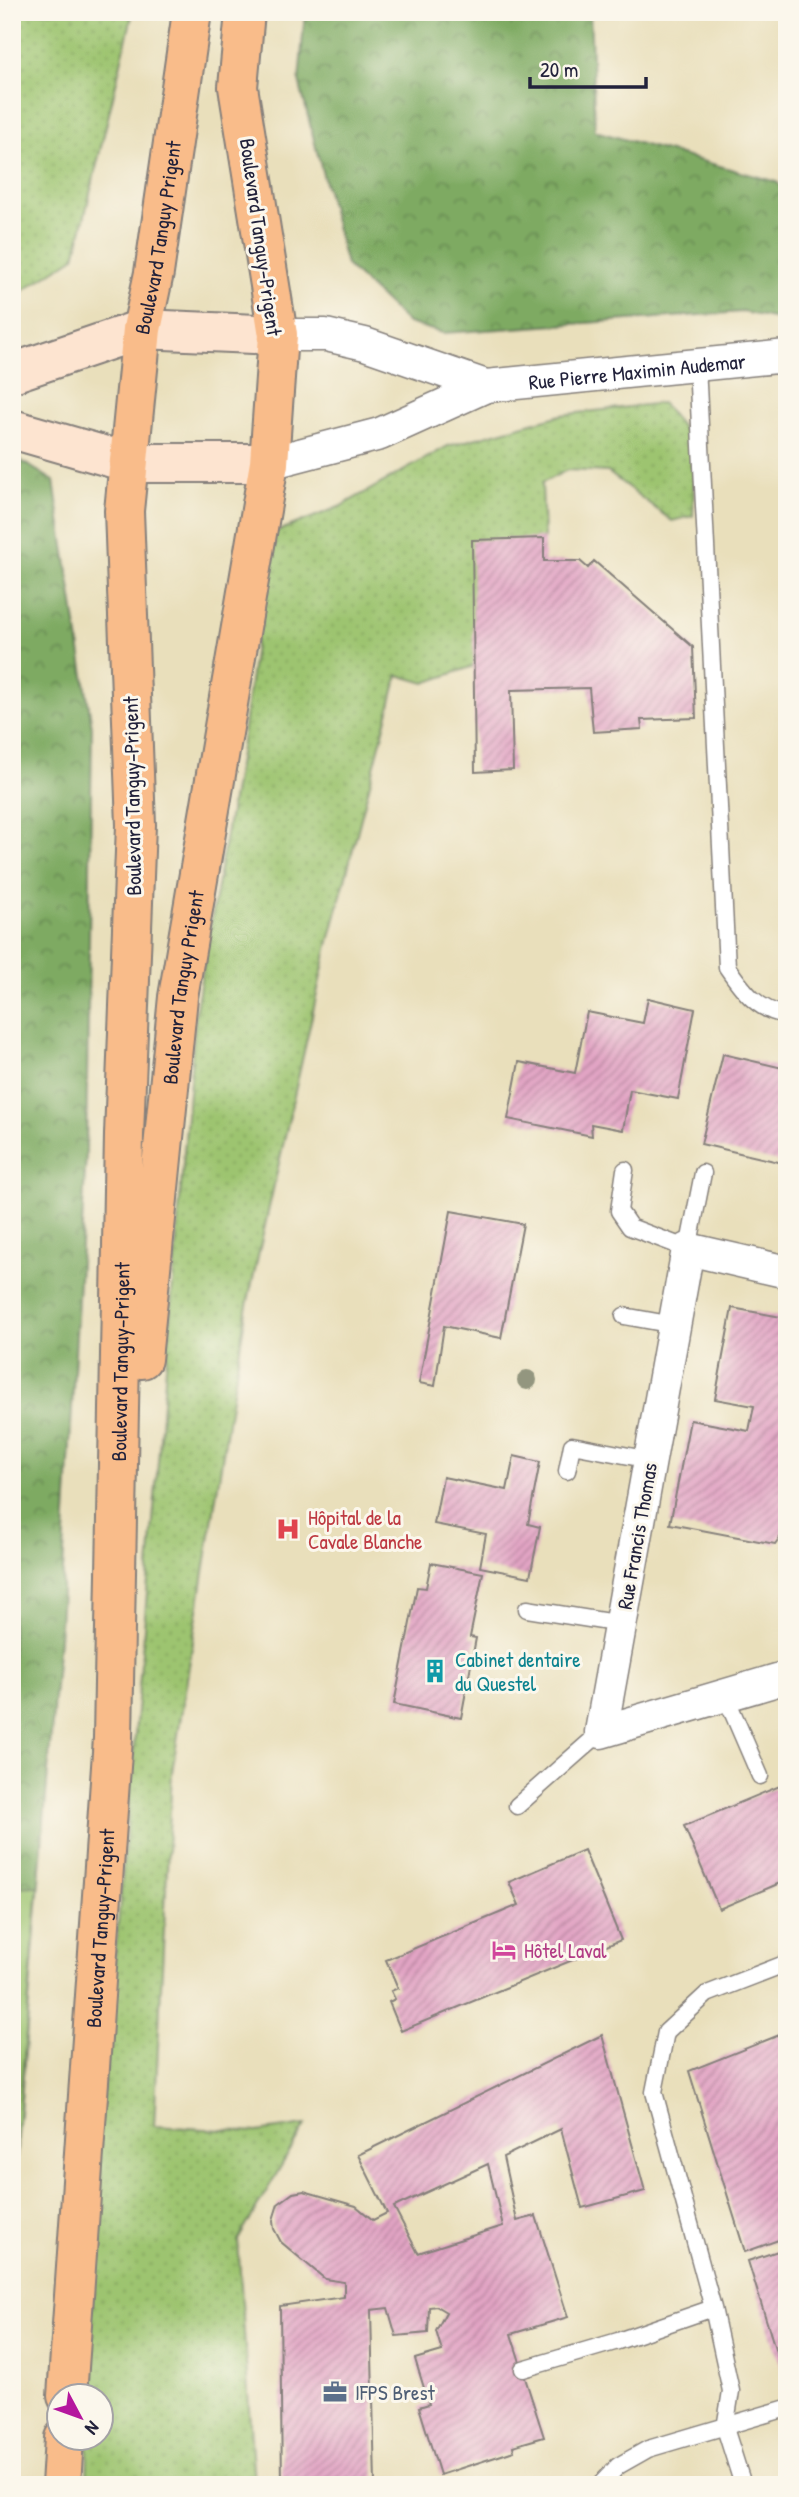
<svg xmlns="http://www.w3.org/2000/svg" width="799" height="2497" font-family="'Patrick Hand',sans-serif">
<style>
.grass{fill:url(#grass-dots);stroke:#607356;stroke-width:2}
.forest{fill:url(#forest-crowns);stroke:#50664e;stroke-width:2}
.park{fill:#9dc470;stroke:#607356;stroke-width:2}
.building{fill:url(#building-hatch);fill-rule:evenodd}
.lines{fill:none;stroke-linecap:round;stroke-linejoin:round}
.lane-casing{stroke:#86807b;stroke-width:19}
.street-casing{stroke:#86807b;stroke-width:35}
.secondary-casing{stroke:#86807b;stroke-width:42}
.primary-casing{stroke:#86807b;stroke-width:42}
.lane{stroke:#fff;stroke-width:16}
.street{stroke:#fff;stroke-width:32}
.secondary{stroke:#fde4d0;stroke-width:38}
.primary{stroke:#f9bc8a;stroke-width:38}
.tree{fill:#93967f}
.labels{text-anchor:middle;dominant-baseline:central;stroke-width:6;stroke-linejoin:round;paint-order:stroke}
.street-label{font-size:21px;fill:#22223b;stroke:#fbf7ec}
.health-label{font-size:21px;fill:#be3a42;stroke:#fbf7ec;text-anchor:start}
.culture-label{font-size:21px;fill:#0d838f;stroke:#fbf7ec;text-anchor:start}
.hotel-label{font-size:21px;fill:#b23c85;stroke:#fbf7ec;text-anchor:start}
.service-label{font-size:21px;fill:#4e5e75;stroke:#fbf7ec;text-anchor:start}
</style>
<defs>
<pattern id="grass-dots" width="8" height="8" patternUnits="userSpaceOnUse" patternTransform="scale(1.75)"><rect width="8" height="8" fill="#9dc470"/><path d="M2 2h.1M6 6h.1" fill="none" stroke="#87a862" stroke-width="1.8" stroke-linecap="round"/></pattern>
<pattern id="forest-crowns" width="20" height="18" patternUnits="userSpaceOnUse" patternTransform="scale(1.75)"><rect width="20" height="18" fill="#7eaa62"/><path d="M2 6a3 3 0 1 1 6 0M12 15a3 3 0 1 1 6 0" fill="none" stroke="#678a52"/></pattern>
<pattern id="building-hatch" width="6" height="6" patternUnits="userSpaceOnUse" patternTransform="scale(1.75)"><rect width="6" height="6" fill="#e2a4c4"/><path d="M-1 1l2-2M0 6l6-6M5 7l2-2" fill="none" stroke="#b785a0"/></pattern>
</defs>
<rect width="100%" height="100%" fill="#fbf7ec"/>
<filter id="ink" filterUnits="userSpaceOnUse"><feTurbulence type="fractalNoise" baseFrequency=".0143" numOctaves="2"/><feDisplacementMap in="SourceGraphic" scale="14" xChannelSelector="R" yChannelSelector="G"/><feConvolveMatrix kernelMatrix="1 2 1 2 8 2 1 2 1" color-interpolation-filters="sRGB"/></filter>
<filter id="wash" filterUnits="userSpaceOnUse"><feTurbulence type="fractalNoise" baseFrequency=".00686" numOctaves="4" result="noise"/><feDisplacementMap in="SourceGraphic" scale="28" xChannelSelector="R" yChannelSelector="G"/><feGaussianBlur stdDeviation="1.57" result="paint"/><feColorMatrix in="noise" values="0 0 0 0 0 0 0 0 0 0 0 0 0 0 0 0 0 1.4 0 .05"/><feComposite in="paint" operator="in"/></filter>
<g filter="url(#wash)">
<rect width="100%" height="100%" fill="#e9dfbb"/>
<path class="grass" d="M12 12H133L75 257 12 298Z
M662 403 690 437 694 483 693 516 672 521 608 472 567 470 542 483 544 538 474 666 425 683 398 675 327 949 246 1310 172 1772 154 2126 257 2132 305 2125 238 2240 254 2485H87L88 2438H102V2396L89 2395 94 2212 99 2133 134 1747 196 1009 242 742 270 534 339 507 448 446 561 415Z"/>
<path class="forest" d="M305 12H590L595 131 777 182 787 195V321L743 312 443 333 408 323 346 265 299 81Z
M12 455 54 481 92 727 86 1154 60 1626 12 2210Z"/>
<path class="park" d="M38 1886 14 2178 12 2210V1887Z"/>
<g id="blocks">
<path class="building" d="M544 538V561H580L588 568 594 561 693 647 696 718 641 720 642 729 593 732 589 688 511 690 513 770 475 772 472 540Z
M648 998 695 1009 678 1099 630 1090 623 1130 591 1124 592 1136 508 1119 519 1062 575 1073 587 1012 643 1023Z
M723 1054 787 1069V1164L701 1144Z
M451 1211 523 1224 501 1338 444 1326 435 1386 419 1383Z
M732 1308 787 1318V1528L775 1544 670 1524 690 1420 749 1431 754 1406 715 1399Z
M514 1456 540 1462 528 1524 540 1527 530 1577 480 1567 486 1534 434 1524 443 1477 507 1490Z
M431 1563 483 1573 470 1637 476 1638 461 1718 394 1704 417 1587 426 1588Z
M787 1783V1880L719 1909 684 1826Z
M584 1850 621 1940 401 2031 389 2002 395 1999 391 1991 398 1988 386 1960 519 1905 509 1882Z
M787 2032V2237L745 2252 689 2071Z
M602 2035 645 2191 582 2208 561 2129 503 2157 517 2221 536 2216 568 2317 511 2334 544 2437 513 2446 514 2451 440 2475 419 2407 429 2404 415 2359 442 2351 436 2331 446 2312 436 2306 429 2307 428 2333 396 2336 388 2308 371 2310 375 2485H282L280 2306 344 2297V2282L325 2279 281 2242 274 2229 273 2220 278 2204 293 2193 304 2191 356 2206 373 2220 387 2213 358 2155ZM488 2164 503 2226 418 2253 394 2207Z
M787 2248V2384H786L748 2261Z"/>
</g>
</g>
<g filter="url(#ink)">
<use href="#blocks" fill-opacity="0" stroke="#86807b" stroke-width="2"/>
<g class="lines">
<g class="lane-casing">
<path id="lane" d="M697 365 727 967C743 990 757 1011 787 1015
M625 1170 619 1211 630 1227 688 1249 703 1173
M624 1316 674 1325
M567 1471 572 1445 650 1460
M527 1609 621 1624
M725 1695 760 1776
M517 1806 601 1732
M523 2369 618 2341 713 2308
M600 2485 618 2466 648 2449 787 2408
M743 2485 725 2428 731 2391 713 2308 654 2092 666 2032 707 1994 787 1963"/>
</g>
<g class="street-casing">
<g id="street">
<path id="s1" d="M278 335H326L365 344 486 386 787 356"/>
<path d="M269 463 380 434 486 386"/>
<path d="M787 1272 688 1249 601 1732 787 1677"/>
</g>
</g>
<g class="secondary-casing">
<path id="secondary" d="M12 373 142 329 278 335
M12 429 130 463H269"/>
</g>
<g class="primary-casing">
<g id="primary">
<path id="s2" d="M142 1359 178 997 269 463 278 335 238 87 245 12"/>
<path id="s3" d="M67 2396 113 1738 124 1135 136 825 124 511 142 329 154 273 192 12"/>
<path d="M61 2485 64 2438"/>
</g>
</g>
<use href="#lane" class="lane"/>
<use href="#street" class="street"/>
<use href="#secondary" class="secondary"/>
<use href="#primary" class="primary"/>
</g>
<circle class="tree" cx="527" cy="1380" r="10"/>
</g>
<defs>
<g id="hospital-bare" transform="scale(1.89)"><path d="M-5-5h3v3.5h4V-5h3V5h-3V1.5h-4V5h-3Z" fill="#e0444e" stroke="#fbf7ec" stroke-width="2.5" paint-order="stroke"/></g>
<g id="building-bare" transform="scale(1.89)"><path d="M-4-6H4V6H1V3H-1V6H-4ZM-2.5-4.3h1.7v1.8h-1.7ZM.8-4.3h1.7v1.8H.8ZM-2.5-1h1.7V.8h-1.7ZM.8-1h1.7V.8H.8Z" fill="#0f9aa8" stroke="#fbf7ec" stroke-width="2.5" paint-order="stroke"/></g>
<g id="hotel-bare" transform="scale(1.89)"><path d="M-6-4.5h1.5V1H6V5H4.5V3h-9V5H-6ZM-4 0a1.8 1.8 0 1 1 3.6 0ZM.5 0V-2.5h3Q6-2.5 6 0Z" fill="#d1479c" stroke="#fbf7ec" stroke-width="2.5" paint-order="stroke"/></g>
<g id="office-bare" transform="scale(1.89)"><path d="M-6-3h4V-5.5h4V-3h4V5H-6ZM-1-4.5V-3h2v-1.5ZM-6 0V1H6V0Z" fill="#5c6f8a" stroke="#fbf7ec" stroke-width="2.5" paint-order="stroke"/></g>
</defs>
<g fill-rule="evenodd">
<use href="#hospital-bare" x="288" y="1529"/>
<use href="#building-bare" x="435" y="1671"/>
<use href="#hotel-bare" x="504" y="1950"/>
<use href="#office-bare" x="335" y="2392"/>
</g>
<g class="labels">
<g class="street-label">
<text stroke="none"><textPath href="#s3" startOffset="2163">Boulevard Tanguy Prigent</textPath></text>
<text transform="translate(261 237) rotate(82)">Boulevard Tanguy-Prigent</text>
<text stroke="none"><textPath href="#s1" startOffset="368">Rue Pierre Maximin Audemar</textPath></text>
<text transform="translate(132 796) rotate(-91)">Boulevard Tanguy-Prigent</text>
<text stroke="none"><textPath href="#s2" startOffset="374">Boulevard Tanguy Prigent</textPath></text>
<text stroke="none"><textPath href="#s3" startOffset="1036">Boulevard Tanguy-Prigent</textPath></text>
<text transform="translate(637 1536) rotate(-80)">Rue Francis Thomas</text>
<text stroke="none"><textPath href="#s3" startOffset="469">Boulevard Tanguy-Prigent</textPath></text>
</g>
<g class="health-label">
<text x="308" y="1517">Hôpital de la<tspan x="308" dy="24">Cavale Blanche</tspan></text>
</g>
<g class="culture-label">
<text x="455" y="1659">Cabinet dentaire<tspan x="455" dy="24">du Questel</tspan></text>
</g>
<g class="hotel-label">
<text x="524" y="1950">Hôtel Laval</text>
</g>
<g class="service-label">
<text x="355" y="2392">IFPS Brest</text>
</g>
</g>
<rect width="799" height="2497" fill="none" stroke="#fbf7ec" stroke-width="42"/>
<g transform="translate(80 2417) rotate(131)"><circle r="33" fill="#fbf7ec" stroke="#a4a2a5" stroke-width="2"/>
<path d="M0-5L12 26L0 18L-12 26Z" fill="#b5179e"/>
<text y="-10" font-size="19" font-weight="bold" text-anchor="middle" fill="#22223b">N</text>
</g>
<path d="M530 77v10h116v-10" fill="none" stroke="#22223b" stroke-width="3.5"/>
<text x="540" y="77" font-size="21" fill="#22223b" stroke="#fbf7ec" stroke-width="5" paint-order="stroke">20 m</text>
</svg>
